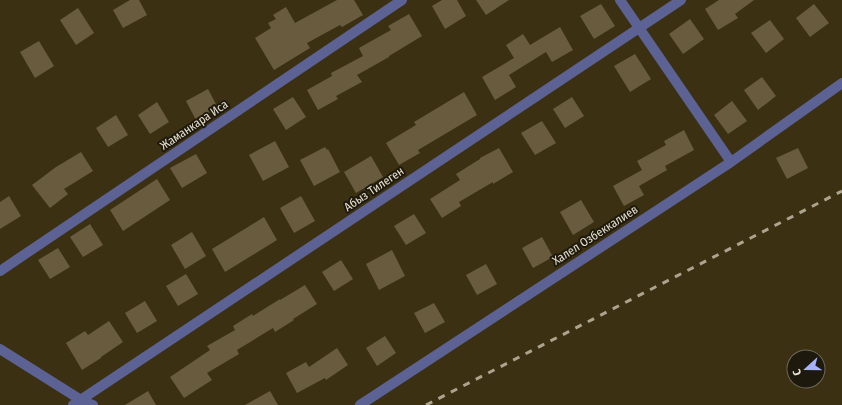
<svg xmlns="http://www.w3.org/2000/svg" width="842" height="405" font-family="'Fira Sans Condensed',sans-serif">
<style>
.building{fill:#695c3e}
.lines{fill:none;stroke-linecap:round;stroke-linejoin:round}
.minor{stroke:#5c6293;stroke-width:10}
.rail{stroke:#aca48f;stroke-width:3;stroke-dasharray:7 7;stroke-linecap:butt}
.labels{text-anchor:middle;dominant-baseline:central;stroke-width:4;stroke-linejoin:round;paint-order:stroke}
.street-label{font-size:12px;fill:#e6dfce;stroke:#1e190d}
</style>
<rect width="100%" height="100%" fill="#3c3013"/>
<path class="building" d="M130 0H139L147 15 123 28 113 10Z
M337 0H354L363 15 342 27 340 25 307 43 310 48 274 70 255 38 271 28 268 23 276 19 273 15 286 7 295 23Z
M442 0H457L466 16 445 29 432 6Z
M476 0H509L486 15Z
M719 0H754L735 14 738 18 718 30 705 9Z
M601 4 615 26 594 39 580 16Z
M814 4 829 23 810 37 796 18Z
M78 8 94 33 76 45 60 20Z
M409 14 422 36 389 56V57L357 75 362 82 336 96 338 99 318 110 307 90 332 76 331 73 363 56 359 48 391 30 388 26Z
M690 19 704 39 683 54 669 34Z
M770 20 784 39 766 53 751 33Z
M560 27 573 50 552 62 546 52 509 75 516 87 495 100 482 77 514 58 506 45 523 34 530 45Z
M39 41 54 66 35 78 20 52Z
M635 54 651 79 630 92 614 66Z
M762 77 776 96 758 110 744 90Z
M208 89 218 108 196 120 186 101Z
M464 92 477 115 418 150 420 153 399 165 386 143 416 125 414 122Z
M293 97 306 117 286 130 273 109Z
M572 97 584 116 565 128 553 109Z
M732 101 747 121 728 134 714 115Z
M157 102 169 122 150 134 138 115Z
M116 115 128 135 108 147 96 128Z
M542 121 556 143 535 155 521 133Z
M684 130 694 150 665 166 667 170 639 186 644 195 624 206 613 186 642 170 637 161 666 145 664 141Z
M275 141 289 167 263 181 249 155Z
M325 147 327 150 328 149 340 172 314 186 300 160Z
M499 148 513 172 493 184V182L459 202 461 206 442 218 430 199 460 180 456 174 480 159V158Z
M798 148 808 168 787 179 776 158Z
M81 152 93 171 64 189 68 194 50 208 32 185 56 167Z
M196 154 207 173 182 188 170 168Z
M371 156 383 177 356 193 344 172Z
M157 179 170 200 123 231 110 210Z
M9 196 21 216 0 229V202Z
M301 196 315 221 294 233 280 208Z
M581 200 594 222 573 235 560 212Z
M414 214 426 233 406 245 394 226Z
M264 217 277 240 225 272 212 249Z
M90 224 103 245 83 257 70 237Z
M192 232 206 256 185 269 171 245Z
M542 237 553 257 533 268 522 248Z
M58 248 70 267 50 279 38 260Z
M392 250 405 276 379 290 366 264Z
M341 260 353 279 334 291 322 272Z
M486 264 497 284 477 295 466 275Z
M186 274 198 294 178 306 166 286Z
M305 285 317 304 293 319 294 320 275 332 273 328 237 350 239 354 207 373 212 380 184 398 170 377 210 350 207 346 235 330 233 326 252 314 253 316 280 299V300Z
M145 301 157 321 137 333 125 313Z
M434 303 445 322 425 333 414 313Z
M109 321 123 342 101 357V358L82 370 66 343 85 331 88 335Z
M385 336 396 353 377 366 366 348Z
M337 348 348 365 326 380 325 378 297 393 286 373 306 362 309 367Z
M148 391 156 405H125Z
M270 391 278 405H245Z"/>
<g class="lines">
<path class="minor" d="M620 0 731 162
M0 271 402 0
M0 349 81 400 93 405
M73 405 681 0
M360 405 731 162 842 83"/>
<path class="rail" d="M426 405 842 191"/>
</g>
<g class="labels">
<g class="street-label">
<text transform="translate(194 125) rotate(-34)">Жаманкара Иса</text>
<text transform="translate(374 189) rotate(-34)">Абыз Тилеген</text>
<text transform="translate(595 235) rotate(-33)">Халел Озбеккалиев</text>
</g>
</g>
<g transform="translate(806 369) rotate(249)"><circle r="19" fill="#1e190d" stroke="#6e685a"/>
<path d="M0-3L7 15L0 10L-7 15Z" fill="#a7b1fc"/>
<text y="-6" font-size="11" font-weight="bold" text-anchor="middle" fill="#e6dfce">С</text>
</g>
</svg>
